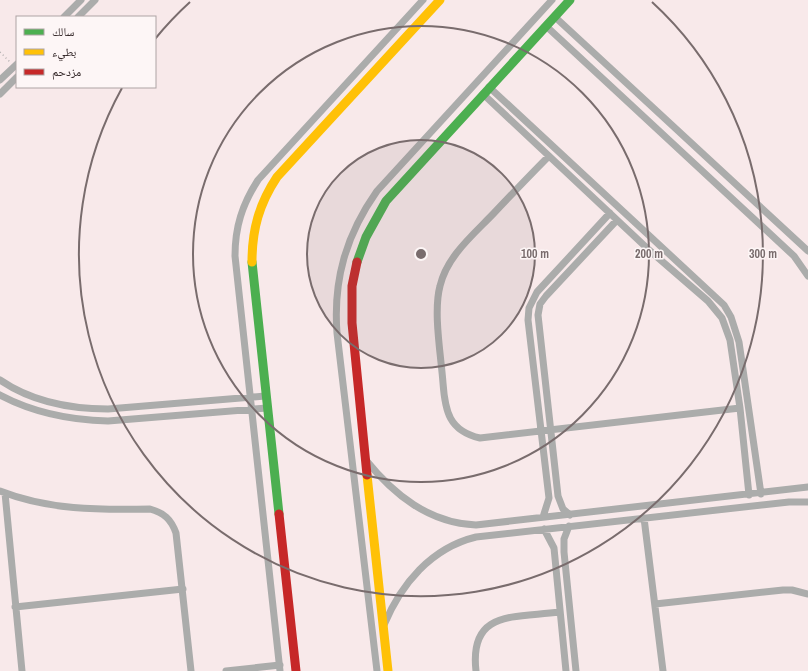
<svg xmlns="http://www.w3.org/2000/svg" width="808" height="671" font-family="'Archivo Narrow','Noto Naskh Arabic',sans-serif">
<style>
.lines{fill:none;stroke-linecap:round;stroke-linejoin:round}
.path{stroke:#afadad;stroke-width:1.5;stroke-dasharray:1 3;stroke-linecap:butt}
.street{stroke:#abacab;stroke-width:7}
.fast{stroke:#4caf50;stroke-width:9}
.slow{stroke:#ffc107;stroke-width:9}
.jam{stroke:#c62828;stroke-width:9}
.ring{fill:none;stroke:#796c6d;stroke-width:2}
.centre{fill:#796c6d;stroke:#fdf6f6;stroke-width:2}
.ring-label{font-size:12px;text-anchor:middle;font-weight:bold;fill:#796c6d;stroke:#fdf6f6;stroke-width:3;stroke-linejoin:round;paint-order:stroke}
</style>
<rect width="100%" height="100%" fill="#f8e9ea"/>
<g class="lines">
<path class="path" d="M0 52 10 62"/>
<path class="street" d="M64 17 81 0
M78 17 95 0
M555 17 808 251
M546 26 794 256 808 276
M0 80 17 64
M489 87 724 305 731 317 739 342 761 494
M0 94 17 77
M483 94 649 250 708 301 722 318 730 340 740 408 749 495
M549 156C530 175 512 194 494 213 473 235 447 256 440 286 433 312 441 355 443 383 445 411 449 431 480 438L740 408
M0 380C32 402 70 409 108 409L265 396
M0 395C34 413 70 420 108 421L267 408
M365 459C394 495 429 523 476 525L808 487
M0 491C48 510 98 510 150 509 164 513 171 519 176 533L191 671
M5 493 22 671
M570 515 563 509 558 496 538 315 540 304 546 296 617 220
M543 517 549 498 528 320 529 308 537 292 610 213
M644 518 663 671
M569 526 564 539V552L576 671
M544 529 554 548 566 671
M655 604 783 590H792L808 594
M15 607 183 589
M384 625C401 584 431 548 476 537L789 502H808
M226 671 280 665
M280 671 235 256C235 227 242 205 258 180L423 0
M377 671 337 333C333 280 346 235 377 191L552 0
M476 671C469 610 514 618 559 612"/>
<path class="fast" d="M252 262 279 514
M357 262 366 237 386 201 570 0"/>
<path class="slow" d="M252 262C252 230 259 204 277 177L440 0
M367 475 388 671"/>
<path class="jam" d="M357 262 352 286V323L367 475
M279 514 296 671"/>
</g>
<circle cx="421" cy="254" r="114" fill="#796c6d" fill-opacity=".12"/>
<g class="ring">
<circle cx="421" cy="254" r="114"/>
<circle cx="421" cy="254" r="228"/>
<path d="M155 39A342 342 0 0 1 190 2M652 2A342 342 0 1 1 122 88"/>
</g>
<circle cx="421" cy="254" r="6" class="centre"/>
<g class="ring-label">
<text x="535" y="258">100 m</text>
<text x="649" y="258">200 m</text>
<text x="763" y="258">300 m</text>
</g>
<rect x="16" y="16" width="140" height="72" fill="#fdf6f6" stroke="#ada4a4"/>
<rect x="24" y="29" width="20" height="6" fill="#4caf50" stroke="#ada4a4"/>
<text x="52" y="36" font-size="12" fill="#342829">سالك</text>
<rect x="24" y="49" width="20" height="6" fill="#ffc107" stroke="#ada4a4"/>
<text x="52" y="56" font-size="12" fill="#342829">بطيء</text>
<rect x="24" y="69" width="20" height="6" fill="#c62828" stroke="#ada4a4"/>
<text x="52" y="76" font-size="12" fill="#342829">مزدحم</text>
</svg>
